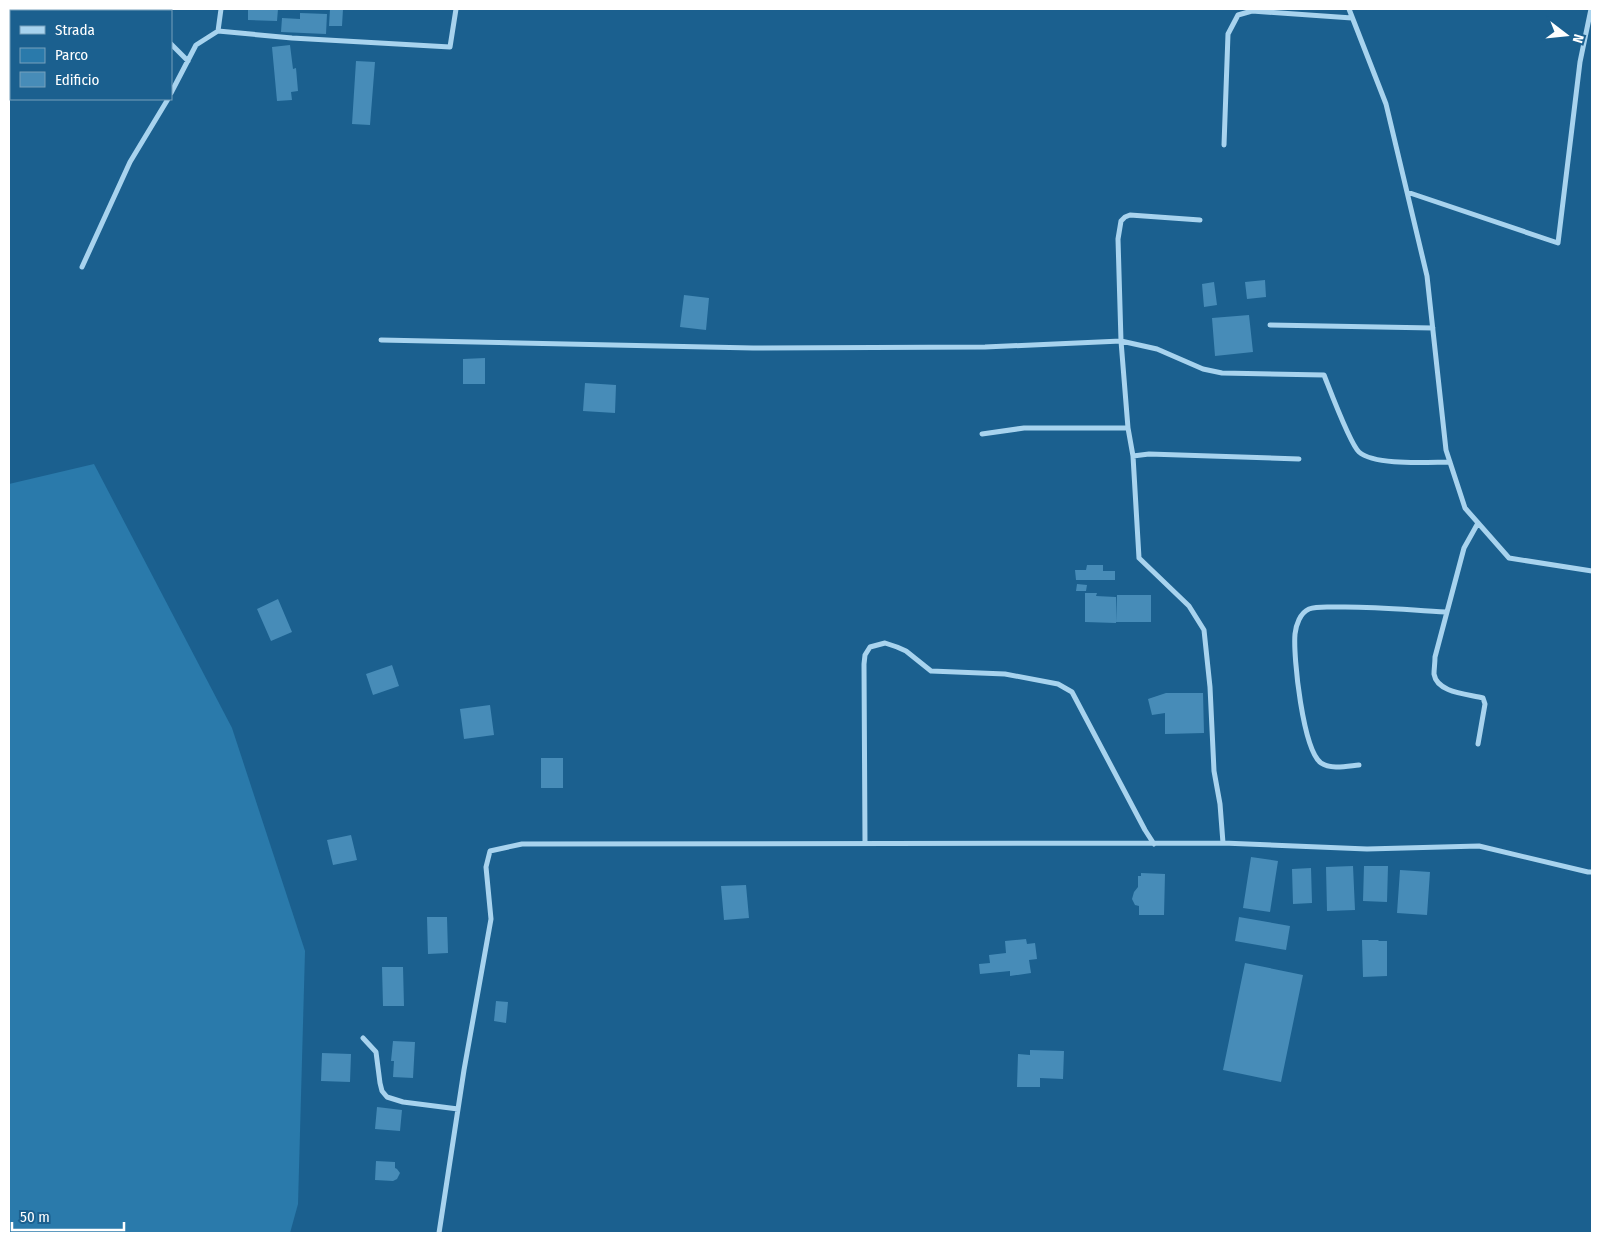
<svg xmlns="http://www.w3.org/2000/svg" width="1601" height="1242" font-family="'Fira Sans Condensed',sans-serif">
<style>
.green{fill:#2a7aab}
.building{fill:#478cb8}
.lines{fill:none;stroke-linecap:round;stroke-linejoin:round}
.minor{stroke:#a8d3ee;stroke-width:5}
</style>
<rect width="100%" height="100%" fill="#1b608f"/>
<path class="green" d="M94 464 232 728 305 951 298 1204 290 1233H9V484Z"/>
<path class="building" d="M248 9H278L277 21 248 20Z
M330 9H343L342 26H329Z
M300 13 327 14 326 34 281 32 282 18 300 19Z
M290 45 293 69 296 68 298 91 291 92 292 100 277 101 272 47Z
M356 61 375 62 370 125 352 124Z
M1265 280 1266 297 1247 299 1245 282Z
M1214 282 1217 305 1204 307 1202 284Z
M684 295 709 298 706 330 680 327Z
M1249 315 1253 352 1215 356 1212 318Z
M485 358V384H463V359Z
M585 383 616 385 615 413 583 411Z
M1087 565H1103V571H1115V580H1076L1075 570H1086Z
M1077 584 1087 585 1086 591H1076Z
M1085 593H1097L1096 596 1116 597V623L1085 622Z
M1117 595H1151V622H1116Z
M278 599 292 632 271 641 257 609Z
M392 665 399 686 373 695 366 674Z
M1166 693H1203L1204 733 1165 734V713L1152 715 1148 699Z
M490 705 494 735 464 739 460 709Z
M541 758H563V788H541Z
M351 835 357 860 333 865 327 840Z
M1251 857 1278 861 1270 912 1243 908Z
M1353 866 1355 910 1327 911 1326 867Z
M1364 866H1388L1387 902 1363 901Z
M1311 868 1312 903 1293 904 1292 869Z
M1400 870 1430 872 1427 915 1397 913Z
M1141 873 1165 874 1164 915H1139V906L1135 905 1132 899 1134 892 1138 887V876H1141Z
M746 885 749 918 724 920 721 886Z
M427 917H447L448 953 428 954Z
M1239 917 1290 926 1286 950 1235 941Z
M1026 939 1027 944 1035 943 1037 959 1029 960 1031 973 1010 976V971L980 974 979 964 990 963 989 955 1006 953 1005 941Z
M1362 940H1379L1378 941H1387V976L1363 977Z
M1245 963 1303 975 1281 1082 1223 1070Z
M382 967H403L404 1006H383Z
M496 1001 508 1002 506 1023 494 1021Z
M393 1041 415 1042 413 1078 393 1077 394 1061H391Z
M1030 1050 1064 1051 1063 1079 1040 1078V1087H1017L1018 1054 1030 1055Z
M322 1053 351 1054 350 1082 321 1081Z
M377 1107 402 1110 400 1131 375 1129Z
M376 1161 395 1162V1168L397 1169 400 1173 397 1179 393 1181 375 1180Z"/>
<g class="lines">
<path class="minor" d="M138 9 141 11
M1349 9 1386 104 1427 276 1446 450 1465 508 1509 558 1592 571
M218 31 221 9
M171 44 188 61
M171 93 196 45 218 31 292 38 450 47 456 9
M1224 145 1228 34 1238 15 1252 11 1352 18
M1407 192 1558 243 1580 62 1591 9
M1200 220 1130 215 1125 217 1121 221 1118 239 1121 341 1128 428 1133 456 1139 558 1189 606 1204 630 1210 687 1214 771 1220 804 1223 843
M82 267 130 162 168 99
M1270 325 1433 328
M381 340 753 348 985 347 1121 341 1157 349 1203 369 1222 373 1324 375C1330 390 1350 444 1359 452 1375 466 1429 462 1450 462
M982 434 1024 428H1128
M1133 456 1149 454 1299 459
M1478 744 1485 704 1483 698C1468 694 1437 693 1434 674 1434 669 1435 663 1435 657L1464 548 1478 523
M1359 765C1348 766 1331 770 1321 763 1303 750 1293 657 1295 634 1296 625 1300 613 1309 609 1317 606 1327 607 1336 607 1372 606 1409 610 1446 612
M865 843 864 664 865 655 870 647 885 643 897 647 906 651 931 671 1005 674 1058 684 1072 692 1145 830 1154 844
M363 1038 376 1052 380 1083 382 1091 387 1097 403 1102 458 1109
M439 1233 464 1070 491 919 486 867 490 851 522 844 1223 843 1367 849 1479 846 1588 872H1592"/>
</g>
<rect width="1601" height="1242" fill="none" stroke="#ffffff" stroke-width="20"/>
<rect x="10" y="10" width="162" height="90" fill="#1b608f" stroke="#76a0bc"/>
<rect x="20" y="26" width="25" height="8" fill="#a8d3ee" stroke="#76a0bc"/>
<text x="55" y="35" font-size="15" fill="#ffffff">Strada</text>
<rect x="20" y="48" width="25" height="15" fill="#2a7aab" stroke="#76a0bc"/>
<text x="55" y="60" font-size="15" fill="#ffffff">Parco</text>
<rect x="20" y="72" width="25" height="15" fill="#478cb8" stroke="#76a0bc"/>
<text x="55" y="85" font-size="15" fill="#ffffff">Edificio</text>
<g transform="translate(1566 35) rotate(106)" stroke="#1b608f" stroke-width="4" paint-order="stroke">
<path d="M0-4L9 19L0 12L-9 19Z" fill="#ffffff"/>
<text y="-8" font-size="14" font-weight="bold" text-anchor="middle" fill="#ffffff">N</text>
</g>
<path d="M12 1222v8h112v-8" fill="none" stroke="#ffffff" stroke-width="2.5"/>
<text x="20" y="1222" font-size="15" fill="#ffffff" stroke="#1b608f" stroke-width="4" paint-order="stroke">50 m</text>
</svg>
